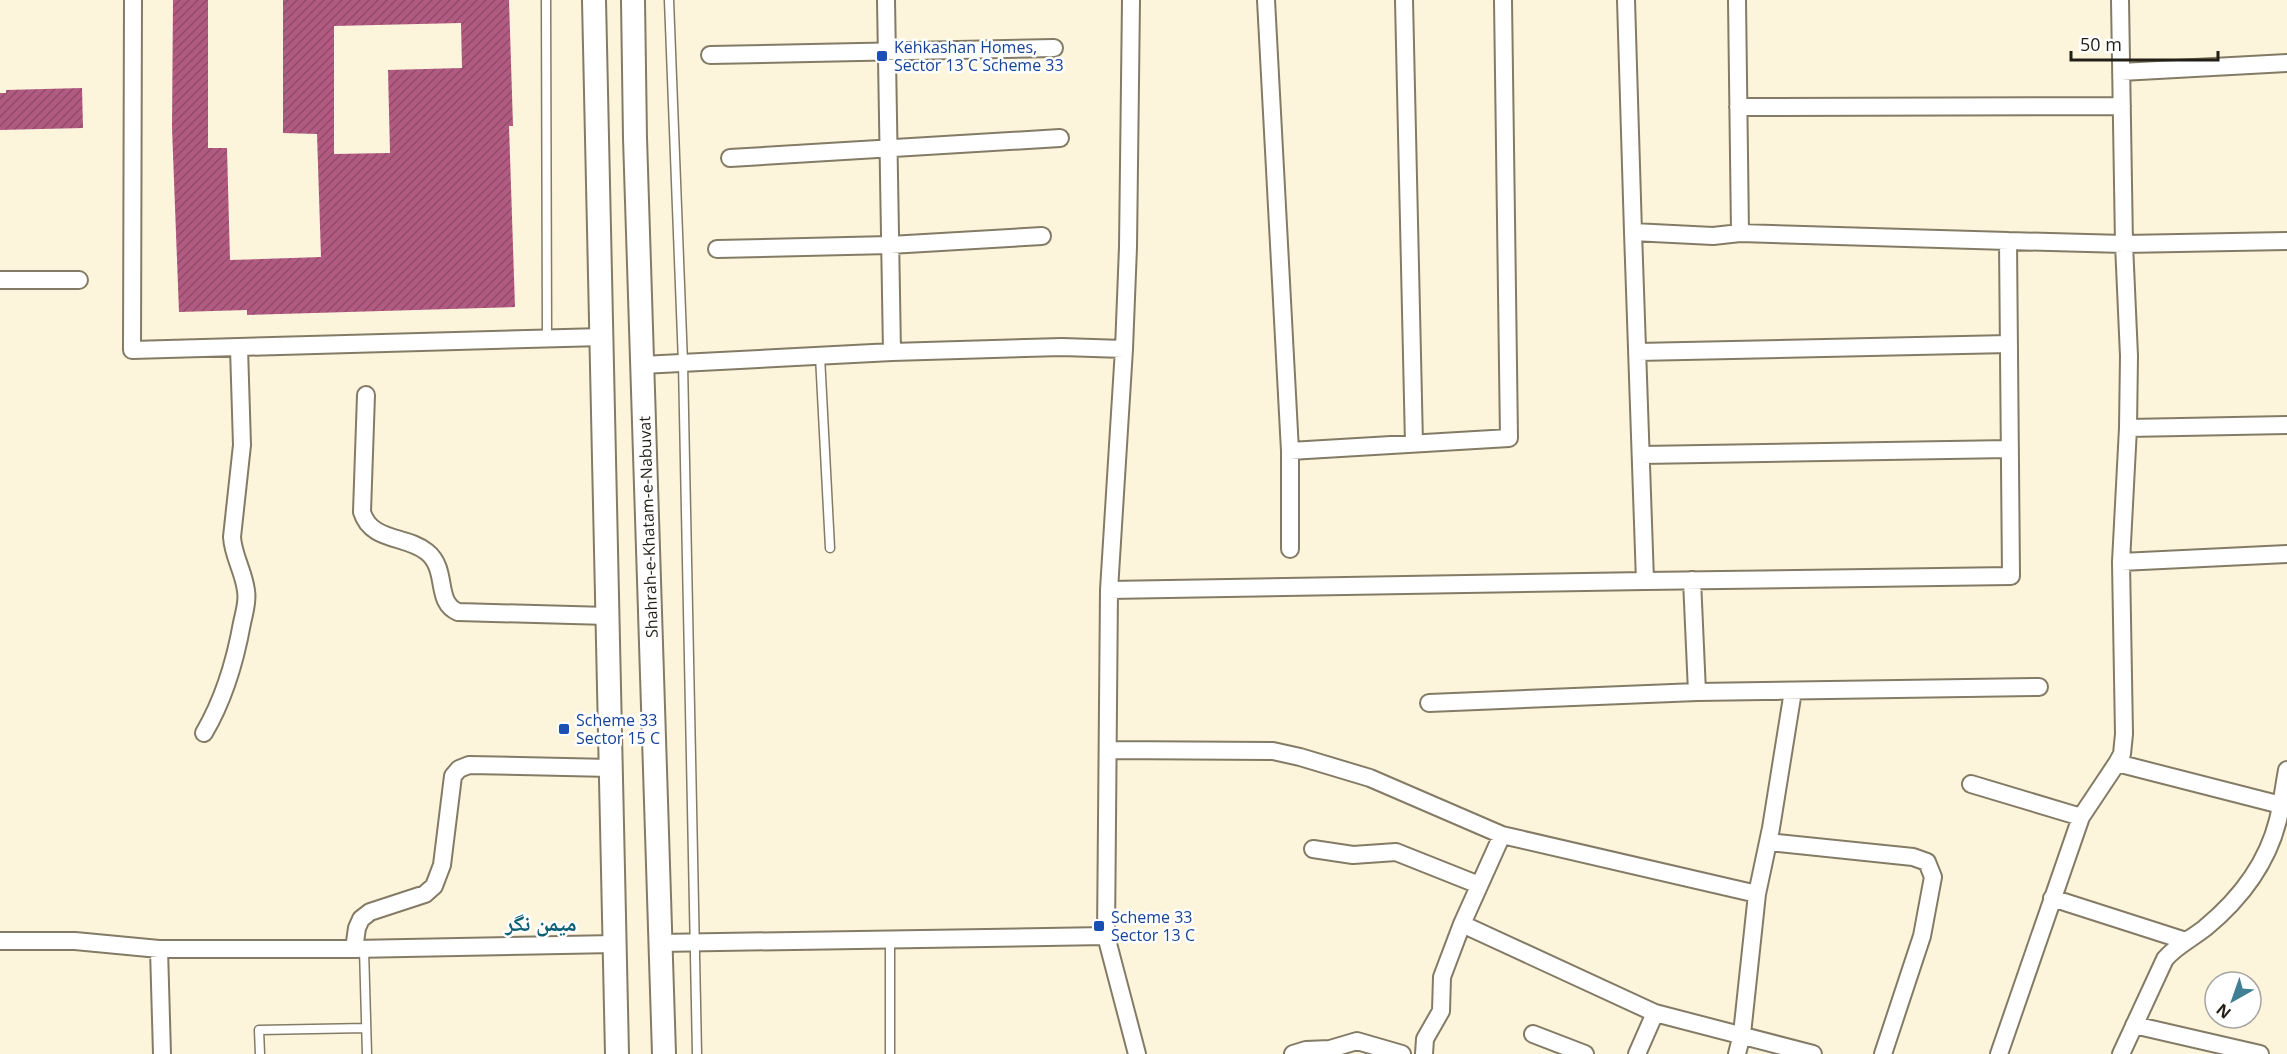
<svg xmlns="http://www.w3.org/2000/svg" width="2287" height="1054" font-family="'Open Sans','Noto Naskh Arabic',sans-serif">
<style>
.building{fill:url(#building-hatch);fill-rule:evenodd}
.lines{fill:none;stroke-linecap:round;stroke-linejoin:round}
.service-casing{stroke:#847b66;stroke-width:11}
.minor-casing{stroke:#847b66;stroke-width:20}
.secondary-casing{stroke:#847b66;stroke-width:26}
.service{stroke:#fff;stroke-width:8}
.minor{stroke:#fff;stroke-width:16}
.secondary{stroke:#fff;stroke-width:22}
.transit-dot{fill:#1a4fb4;stroke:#fff;stroke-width:2}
.labels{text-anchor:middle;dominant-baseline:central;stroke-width:5;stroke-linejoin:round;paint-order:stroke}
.transit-label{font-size:16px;fill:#164399;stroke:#fff;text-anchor:start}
.street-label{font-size:16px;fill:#221f16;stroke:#fff}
.district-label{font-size:22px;font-weight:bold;fill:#0c6076;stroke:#fff}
</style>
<defs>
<pattern id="building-hatch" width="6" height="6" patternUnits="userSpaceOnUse" patternTransform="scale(1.5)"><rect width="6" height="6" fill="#b25b82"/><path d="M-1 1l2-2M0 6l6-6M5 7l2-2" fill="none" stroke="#904b69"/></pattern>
</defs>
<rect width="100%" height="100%" fill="#fdf4dc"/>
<path class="building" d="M173 0H208V148H227L230 260 321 257 317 134 283 133V0H509L513 126H509L515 307 247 315V310L179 312 172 128ZM461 23 462 68 388 70 390 153 334 154V26Z
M82 88 83 128 0 130V93H6V90Z"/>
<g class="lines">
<g class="service-casing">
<path id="service" d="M546 0 547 339
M669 0 683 363 697 1054
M820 356 830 548
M890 939V1054
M364 949 367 1054
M260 1054 259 1030 366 1028"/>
</g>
<g class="minor-casing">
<path id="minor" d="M133 0 132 350 602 337
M1266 0 1290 451V549
M1404 0 1414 444
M1626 0 1633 232
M1737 0 1740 233 1713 236 1633 232 1645 581 2011 576 2008 241 2124 244 2120 0
M710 55 1054 48
M2121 72 2287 63
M1738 107 2122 106
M730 158 1060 138
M1740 233 2008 241
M2287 241 2124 244 2129 356 2128 428 2121 562 2287 554
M717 249 890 245 1042 236
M0 280H79
M1124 349 1128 247 1131 0
M892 352 1062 347 1124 349 1109 590 1645 581
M1637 352 2009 344
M642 365 892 352 886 0
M366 395 362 512C371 542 406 535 427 552 449 570 434 602 458 612L608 616
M2128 428 2287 425
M1290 451 1509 438 1503 0
M1641 455 2010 449
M1692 580 1697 692
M1429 703 1697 692 2039 687
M204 733C224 699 235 662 242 623 244 613 248 602 246 591 244 572 233 556 232 537L242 445 239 348
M1108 750 1273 751 1300 757 1370 778 1502 835 1757 894
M2117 763 2281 805
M1971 784 2081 817
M1768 842 1913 857 1927 862 1933 877 1922 936 1883 1054
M1313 849 1353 855 1396 852 1479 885
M2052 898 2186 941
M1462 924 1655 1013 1813 1054
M1106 936 1137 1054
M0 941H75L159 949H354L615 944
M660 943 1106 936 1109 590
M159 949 162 1054
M354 949 357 928 361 919 370 912 425 894 434 886 442 865 453 776 459 769 469 765 611 768
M2134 1025 2260 1054
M1533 1034 1585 1054
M1293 1054 1306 1050 1330 1049 1357 1041 1402 1054
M1424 1054 1425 1039 1441 1011 1442 977 1462 924 1502 835
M1637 1054 1655 1013
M1737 1054 1742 1034 1757 894 1771 828 1793 691
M1999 1054 2081 817 2117 763 2122 754 2124 734 2121 562
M2121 1054 2165 959C2176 946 2191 939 2205 928 2239 900 2267 864 2278 820 2282 803 2284 786 2287 770"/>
</g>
<g class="secondary-casing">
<path id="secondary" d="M594 0 617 1054
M633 0 635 138 664 1054"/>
</g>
<use href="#service" class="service"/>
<use href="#minor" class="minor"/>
<use href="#secondary" class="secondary"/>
</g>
<g class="transit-dot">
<rect x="876" y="50" width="12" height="12" rx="3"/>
<rect x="558" y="723" width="12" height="12" rx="3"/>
<rect x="1093" y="920" width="12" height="12" rx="3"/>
</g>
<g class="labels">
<g class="transit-label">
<text x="894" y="47">Kehkashan Homes,<tspan x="894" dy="18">Sector 13 C Scheme 33</tspan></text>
<text x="576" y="720">Scheme 33<tspan x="576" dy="18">Sector 15 C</tspan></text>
<text x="1111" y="917">Scheme 33<tspan x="1111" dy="18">Sector 13 C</tspan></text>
</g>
<g class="street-label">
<text transform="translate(648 527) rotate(-92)">Shahrah-e-Khatam-e-Nabuvat</text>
</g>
<g class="district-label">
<text x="541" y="922">میمن نگر</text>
</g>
</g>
<g transform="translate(2233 1000) rotate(220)"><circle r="28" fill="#ffffff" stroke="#a7a5a2" stroke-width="1.5"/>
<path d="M0-4.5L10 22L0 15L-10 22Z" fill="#418094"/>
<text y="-9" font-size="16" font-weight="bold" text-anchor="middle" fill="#221f16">N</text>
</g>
<path d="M2071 51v9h147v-9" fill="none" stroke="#221f16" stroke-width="3"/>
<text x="2080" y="51" font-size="18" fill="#221f16" stroke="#ffffff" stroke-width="4.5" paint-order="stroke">50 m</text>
</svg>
